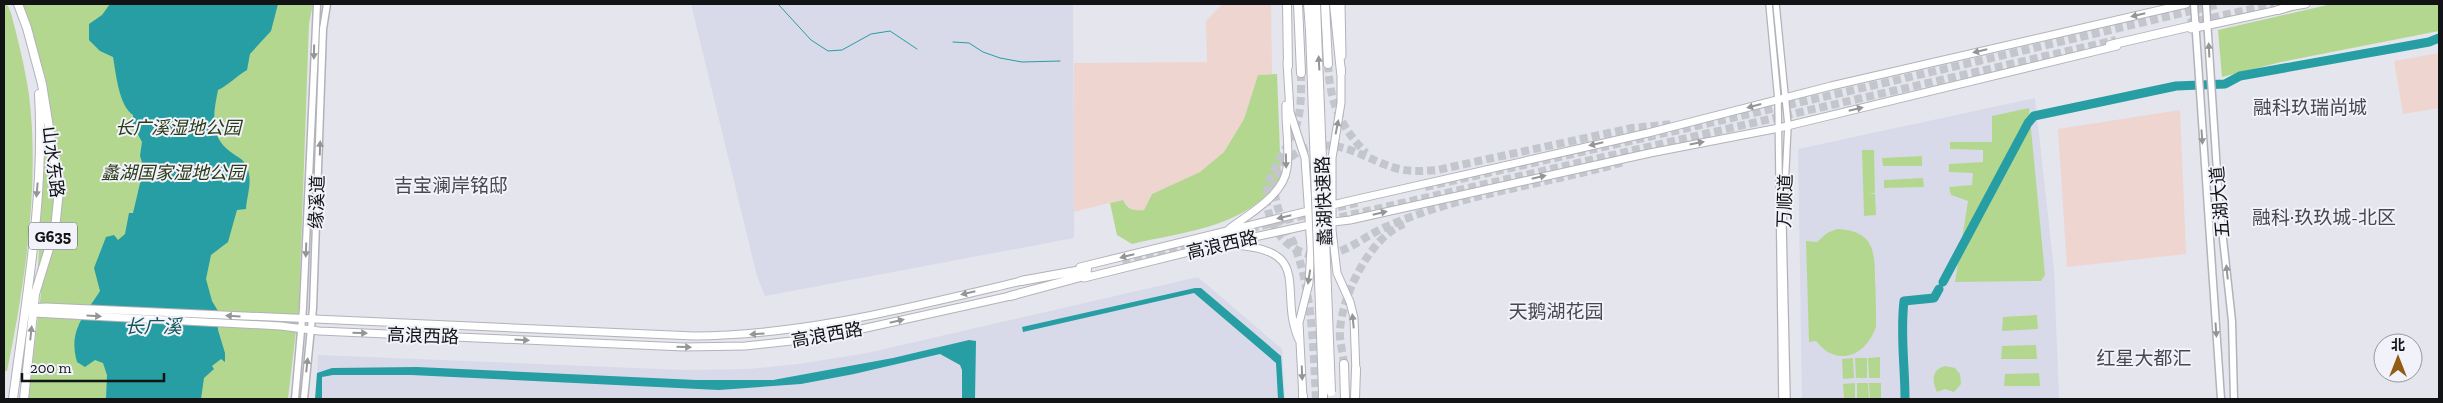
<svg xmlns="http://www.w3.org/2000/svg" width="2443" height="403" font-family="'Zilla Slab','Noto Sans SC',serif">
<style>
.commercial{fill:#efd5d0}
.built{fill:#d8dae9}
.green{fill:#b4d78f}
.water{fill:#269ea3}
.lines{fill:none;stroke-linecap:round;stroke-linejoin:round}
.stream{stroke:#269ea3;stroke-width:1}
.river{stroke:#269ea3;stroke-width:9}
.trunk-tunnel{stroke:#c4c6cd;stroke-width:8;stroke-dasharray:8 4;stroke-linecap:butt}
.tertiary-casing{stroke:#b2b2ba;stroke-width:8}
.secondary-casing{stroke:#b2b2ba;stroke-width:9}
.primary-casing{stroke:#b2b2ba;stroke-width:9}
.trunk-casing{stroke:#b2b2ba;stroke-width:10}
.tertiary{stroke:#fff;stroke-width:5.5}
.secondary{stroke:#fff;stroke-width:6}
.primary{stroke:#fff;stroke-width:7}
.trunk{stroke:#fff;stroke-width:8}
.trunk-bridge-casing{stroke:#b2b2ba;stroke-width:10;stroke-linecap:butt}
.trunk-bridge{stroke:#fff;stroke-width:8}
.oneway{fill:#949596}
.labels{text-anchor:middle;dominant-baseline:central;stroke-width:4;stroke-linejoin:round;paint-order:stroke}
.shield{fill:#f1f2fa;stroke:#55565a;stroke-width:1}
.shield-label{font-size:16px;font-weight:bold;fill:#121315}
.park-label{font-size:18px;font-style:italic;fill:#2a3b16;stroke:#f1f2fa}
.street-label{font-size:18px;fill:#121315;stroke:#f1f2fa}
.neighbourhood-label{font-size:19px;fill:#48494f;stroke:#f1f2fa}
.water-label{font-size:19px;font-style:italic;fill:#165658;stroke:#f1f2fa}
</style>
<rect width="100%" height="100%" fill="#e4e5ed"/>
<path class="commercial" d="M1222 4H1271L1272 74 1258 75 1244 119 1224 152 1200 172 1152 194 1144 210 1134 211 1122 200 1073 212 1074 63 1207 62 1206 21Z
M2439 53V108L2403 114 2394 61Z
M2180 110 2186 254 2067 267 2058 129Z"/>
<path class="built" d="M691 4H1073L1074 238 765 296 757 276Z
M2035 98 2054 270 2059 399H1802L1798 149Z
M1198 277 1282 349 1285 399H316L318 355 684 370 748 369 799 364 867 353Z"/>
<path class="green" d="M4 4H7L11 13C18 40 25 67 29 95 40 183 25 284 7 371H4Z
M23 4H313L309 24 299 305 288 399H28L41 293 37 282 45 150 46 79Z
M2332 4H2439V31L2281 62 2222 77 2218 30Z
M1277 74 1281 178C1247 228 1186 231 1132 244L1117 235 1110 203 1123 200C1128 210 1134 211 1144 210L1152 194 1200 172 1224 152 1244 119 1258 75Z
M2029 108 2045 275 2041 281 1955 282 1968 201 1951 195 1949 187 1972 185 1973 173 1949 172V164L1983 162V150L1950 149V142H1992V116Z
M1862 150H1874L1875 193 1868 194H1875L1876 215 1864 216Z
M1922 156V166H1883L1882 158Z
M1923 178 1924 187 1884 188V180Z
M1837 229C1873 231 1875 249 1875 280 1876 296 1876 311 1876 327 1866 356 1837 368 1816 341L1809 342 1806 241 1817 242 1827 233Z
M2037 315 2038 329 2002 331 2003 317Z
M2036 345 2037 359H2001L2002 346Z
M1880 357V378H1869L1868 358Z
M1853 358 1854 378 1843 379 1842 359Z
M1855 358H1867V378H1856Z
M1945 366 1955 368 1960 374 1961 384 1954 392 1945 389 1937 392C1932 381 1931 370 1945 366Z
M2039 373 2040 386H2004L2005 374Z
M1855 383V399H1844L1843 384Z
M1857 383H1868L1869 399H1857Z
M1869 383H1881V399H1870Z"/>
<path class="water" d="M110 4H278L271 31 250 54 247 70C236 76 229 85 218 90 214 110 209 134 227 149 234 156 243 157 247 167 253 182 247 194 246 209L237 210 228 242 211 255 206 279 212 301 218 311V330L225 353V362L221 359 212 366 214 369 204 378 201 399H106L107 375 103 363 95 360 85 367 77 362C68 331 84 316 100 291L94 268 106 237 114 235 118 240 125 234 129 213H133L141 179 145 172 140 156 142 142 133 125V115C119 106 116 74 113 57L100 51 89 40V24L102 15Z
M1195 288H1201L1281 356 1284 399H1278L1276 363 1194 293 1023 332 1022 327Z
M969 340 976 341 975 399H962V370L960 365 940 354 854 374 801 384 719 390 411 375H333L322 377V399H315L317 373 332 368 417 367 696 380H773L893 358Z"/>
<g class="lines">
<path class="stream" d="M778 4 811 40 828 51 842 50 871 34 890 31 917 49
M953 42 969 43 983 52 1000 58 1022 62 1060 61"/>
<path class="river" d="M1943 282 2028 123 2034 116 2176 86 2225 84 2240 76 2429 42 2439 38
M1905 399C1905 366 1900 334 1904 301L1934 298 1939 289"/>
<path class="trunk-tunnel" d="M2188 23 2274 4
M1328 64C1330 102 1339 125 1366 153
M1301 73C1301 92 1302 111 1295 129 1285 156 1263 175 1267 205 1271 230 1289 254 1316 255 1344 257 1363 236 1388 226 1461 194 1547 184 1624 162
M1425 187C1691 128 1956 67 2220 4
M1326 210 1361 202
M1328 220 2116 40
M1122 260 1314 213
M1344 364C1343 353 1339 340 1340 329 1343 294 1370 237 1404 224
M1316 399C1313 347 1313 291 1293 242 1285 223 1271 203 1276 181 1280 162 1298 148 1316 146 1349 142 1370 162 1399 169 1412 172 1424 171 1437 170L1632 128 1674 124"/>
<g class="tertiary-casing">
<path id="tertiary" d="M1769 4 1778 100 1782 399
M1776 4 1788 125 1783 226 1787 399"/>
</g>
<g class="secondary-casing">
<path id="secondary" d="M2194 4 2221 399
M2206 4 2219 202 2232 321 2234 399
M295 399 303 308 317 4
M304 399 313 308 323 29 327 4"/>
</g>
<g class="primary-casing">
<path id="primary" d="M1341 4 1342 56
M2294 6 2306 4
M2191 29 2283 9
M1287 62 1290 112 1305 158 1311 248 1309 283 1299 323 1303 399
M1341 67V103L1332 158V230L1337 273 1350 302 1354 318 1356 374
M1229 229C1249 214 1284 195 1287 168 1290 147 1285 125 1286 105
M1232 245C1316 249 1277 291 1299 340
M1080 267 1349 201 1648 133 1831 86 2186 4
M1084 278 1209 247 1309 225 1350 220 1650 153 1779 128 2117 46
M28 308 46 307 694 336C807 335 916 306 1026 280
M28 311 33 313 281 326 319 331 684 347 745 346 810 339 848 332 1015 295"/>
</g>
<g class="trunk-casing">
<path id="trunk" d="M18 4 27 28 42 84 59 190 55 229 35 294 24 399
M1287 4 1288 66
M1298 4 1301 73
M1308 4 1310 30
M1316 4 1317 31
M1325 4 1328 64
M1334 4 1341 72
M2278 10 2299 4
M2110 45 2196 25
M1021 281 1087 269
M1010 296 1088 275
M1344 364 1345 399
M1323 391V399
M1303 396V399
M13 399C26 299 45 196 39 94
M1355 399 1356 369"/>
</g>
<use href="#tertiary" class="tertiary"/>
<use href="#secondary" class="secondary"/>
<use href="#primary" class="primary"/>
<use href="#trunk" class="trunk"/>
<g class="trunk-bridge-casing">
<path id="trunk-bridge" d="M1310 30 1323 391
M1317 31 1331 392"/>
</g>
<use href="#trunk-bridge" class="trunk-bridge"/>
</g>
<defs><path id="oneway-solid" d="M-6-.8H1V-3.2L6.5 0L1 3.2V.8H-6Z" transform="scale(1.25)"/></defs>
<g class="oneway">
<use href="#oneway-solid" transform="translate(2138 15) rotate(167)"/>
<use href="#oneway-solid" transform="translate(2209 50) rotate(-93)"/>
<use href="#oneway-solid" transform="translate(1980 51) rotate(167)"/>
<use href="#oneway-solid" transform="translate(314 52) rotate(91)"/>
<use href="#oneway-solid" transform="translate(1319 63) rotate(-93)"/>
<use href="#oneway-solid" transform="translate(1754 106) rotate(165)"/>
<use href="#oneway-solid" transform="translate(1856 109) rotate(-13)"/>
<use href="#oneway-solid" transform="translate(1337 127) rotate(-79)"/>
<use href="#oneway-solid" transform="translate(2202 137) rotate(86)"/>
<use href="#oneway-solid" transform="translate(1697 143) rotate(-11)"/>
<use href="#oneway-solid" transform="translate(1596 144) rotate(167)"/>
<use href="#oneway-solid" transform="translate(320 148) rotate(-88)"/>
<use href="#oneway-solid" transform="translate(1286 161) rotate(89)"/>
<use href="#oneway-solid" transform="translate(1539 177) rotate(-13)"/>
<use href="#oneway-solid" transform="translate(37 190) rotate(95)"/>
<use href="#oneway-solid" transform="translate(1380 213) rotate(-13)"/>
<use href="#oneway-solid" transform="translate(1284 217) rotate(167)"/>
<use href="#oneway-solid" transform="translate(306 250) rotate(92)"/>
<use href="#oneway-solid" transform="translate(1127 256) rotate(166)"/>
<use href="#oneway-solid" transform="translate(2227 272) rotate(-96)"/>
<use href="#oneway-solid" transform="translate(1309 277) rotate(99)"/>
<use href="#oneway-solid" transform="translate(968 293) rotate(167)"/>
<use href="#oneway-solid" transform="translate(94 316) rotate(3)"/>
<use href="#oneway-solid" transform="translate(233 316) rotate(-177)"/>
<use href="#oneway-solid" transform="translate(897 321) rotate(-13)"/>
<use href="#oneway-solid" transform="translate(1353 321) rotate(-96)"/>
<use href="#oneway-solid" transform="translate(2216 330) rotate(86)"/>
<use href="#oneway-solid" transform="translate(31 333) rotate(-84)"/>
<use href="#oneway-solid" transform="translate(360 333) rotate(2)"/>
<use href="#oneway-solid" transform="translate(757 334) rotate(176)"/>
<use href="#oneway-solid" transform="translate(522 340) rotate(3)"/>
<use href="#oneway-solid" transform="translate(684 347) rotate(1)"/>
<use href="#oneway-solid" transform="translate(307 365) rotate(-84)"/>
<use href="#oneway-solid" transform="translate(1302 373) rotate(88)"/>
</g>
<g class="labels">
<rect class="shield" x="29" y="222.5" width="48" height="27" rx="4"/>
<g class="shield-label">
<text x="53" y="236">G635</text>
</g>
<g class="park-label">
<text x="178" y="128">长广溪湿地公园</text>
<text x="173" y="173">蠡湖国家湿地公园</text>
</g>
<g class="street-label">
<text transform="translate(53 162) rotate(83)">山水东路</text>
<text transform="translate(1324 201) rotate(-92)">蠡湖快速路</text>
<text transform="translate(1785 201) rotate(-88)">万顺道</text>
<text transform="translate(317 202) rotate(-88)">缘溪道</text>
<text transform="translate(2220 202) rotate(-95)">五湖大道</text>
<text transform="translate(1222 245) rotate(-13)">高浪西路</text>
<text transform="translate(827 335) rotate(-10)">高浪西路</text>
<text transform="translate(423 336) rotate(2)">高浪西路</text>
</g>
<g class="neighbourhood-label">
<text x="2310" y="107">融科玖瑞尚城</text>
<text x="451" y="185">吉宝澜岸铭邸</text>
<text x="2324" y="217">融科·玖玖城-北区</text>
<text x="1556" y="311">天鹅湖花园</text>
<text x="2144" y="358">红星大都汇</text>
</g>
<g class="water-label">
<text x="153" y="326">长广溪</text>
</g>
</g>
<rect width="2443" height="403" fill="none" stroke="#121315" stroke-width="10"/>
<g transform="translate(2398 358)"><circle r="24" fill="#f1f2fa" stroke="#98999e"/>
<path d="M0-4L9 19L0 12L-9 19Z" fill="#935c14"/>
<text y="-8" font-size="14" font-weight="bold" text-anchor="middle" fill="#121315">北</text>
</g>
<path d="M22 373v8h142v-8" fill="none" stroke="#121315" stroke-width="2.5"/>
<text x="30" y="373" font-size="15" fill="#121315" stroke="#f1f2fa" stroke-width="4" paint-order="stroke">200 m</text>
</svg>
